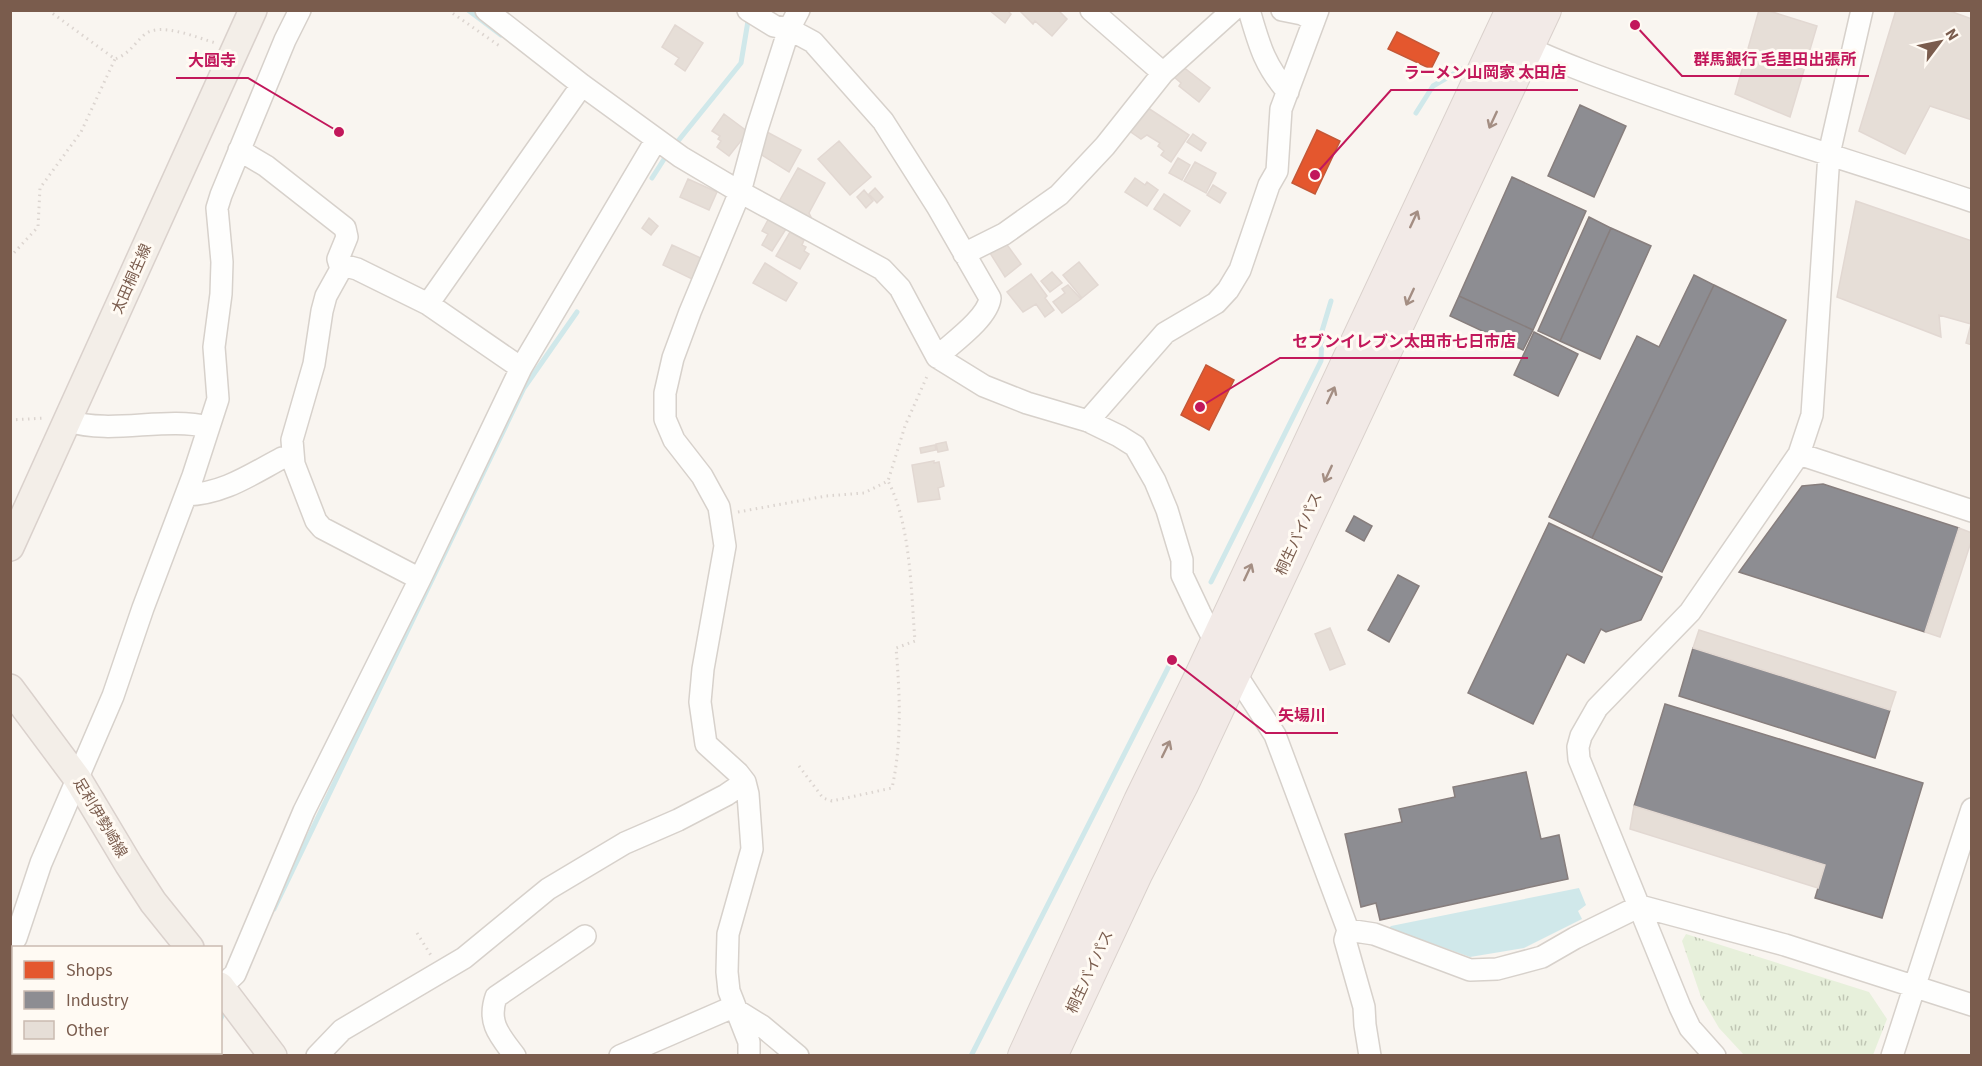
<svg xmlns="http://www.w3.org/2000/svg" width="1982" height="1066" font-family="'Source Sans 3','Noto Sans JP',sans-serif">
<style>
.park{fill:url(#park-tufts)}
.water{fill:#d0e8ea}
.shops{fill:#e4572e;stroke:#c45837;stroke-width:1.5}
.industry{fill:#8d8d92;stroke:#877e7d;stroke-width:1.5}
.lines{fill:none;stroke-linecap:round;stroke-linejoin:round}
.stream{stroke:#d0e8ea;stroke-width:5}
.building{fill:#e6ded7;stroke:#e2d8d2;stroke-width:1.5}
.minor-casing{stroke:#d7d1cb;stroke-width:24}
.major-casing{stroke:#dad1cc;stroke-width:30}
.highway-casing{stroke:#dad1cc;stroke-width:34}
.path{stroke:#dcd5d0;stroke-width:3;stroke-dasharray:1.5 4.5;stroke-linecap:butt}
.minor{stroke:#fefefd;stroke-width:21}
.major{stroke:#f3eee8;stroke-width:27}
.highway{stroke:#f2eae7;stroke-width:32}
.oneway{stroke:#a48e83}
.labels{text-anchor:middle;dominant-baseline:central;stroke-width:6;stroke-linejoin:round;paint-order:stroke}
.street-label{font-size:15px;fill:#7a5c4d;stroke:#fffaf3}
.leader{fill:none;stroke:#c2185b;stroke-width:2}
.callout-dot{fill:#c2185b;stroke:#fffaf3;stroke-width:2}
.callout-label{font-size:16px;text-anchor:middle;font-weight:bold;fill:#c2185b;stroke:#fffaf3;stroke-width:6;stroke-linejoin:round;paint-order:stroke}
</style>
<defs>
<pattern id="park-tufts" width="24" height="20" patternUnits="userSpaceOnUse" patternTransform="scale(1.5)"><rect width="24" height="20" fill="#e7f0db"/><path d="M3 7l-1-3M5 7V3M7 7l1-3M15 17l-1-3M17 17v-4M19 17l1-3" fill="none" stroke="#c0c6b4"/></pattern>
</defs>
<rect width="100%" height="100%" fill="#f9f5f0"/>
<path class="park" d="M1686 934 1869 992 1887 1019 1873 1055H1744L1719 1028 1701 997 1682 941Z"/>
<path class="water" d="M1579 888 1586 905 1578 911 1582 919 1524 948 1470 957 1389 928 1391 926Z"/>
<path class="shops" d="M1397 32 1439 53 1431 69 1388 49Z
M1317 130 1340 141 1315 194 1292 183Z
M1206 365 1234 380 1209 430 1181 415Z"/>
<path class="industry" d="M1580 105 1626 126 1594 197 1548 176Z
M1512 177 1586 211 1533 330 1459 296Z
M1589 217 1611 228 1560 341 1538 331Z
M1611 228 1651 246 1600 359 1560 341Z
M1694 275 1714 285 1592 538 1549 517 1637 336 1659 347Z
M1714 285 1786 320 1662 572 1592 538Z
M1459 296 1533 330 1523 350 1450 316Z
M1534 332 1578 354 1558 396 1514 375Z
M1823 484 1959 528 1925 632 1739 572 1802 486Z
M1354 516 1372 526 1364 541 1346 531Z
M1549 523 1662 577 1641 620 1606 632 1601 629 1584 663 1567 654 1533 724 1468 693Z
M1398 575 1419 586 1389 642 1368 630Z
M1693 648 1890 710 1875 758 1679 696Z
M1665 704 1923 783 1882 918 1815 898 1825 865 1634 806Z
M1526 772 1541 839 1559 835 1568 879 1380 920 1376 903 1361 907 1345 834 1402 822 1399 809 1455 797 1453 787Z"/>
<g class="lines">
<path class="stream" d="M468 10 501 35
M1416 113 1433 86 1462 69
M674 146 741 63 749 15
M652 178 668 153
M1211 582 1321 361 1322 331 1331 301
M274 909 524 388 577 312
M220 1020 224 1012
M202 1056 204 1052
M971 1056 1172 660"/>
</g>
<path class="building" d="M989 10H1007L1011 14 1005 23Z
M1019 10H1058L1067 19 1052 36 1035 21 1033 24Z
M1759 10H1766L1817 26 1790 117 1735 94Z
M1896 10H1947L1972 19V120L1930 106 1905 154 1859 131Z
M675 25 703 43 685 71 675 64 679 58 662 47Z
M1182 66 1210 88 1199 102 1179 86 1181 83 1174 77Z
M1145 106 1189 135 1171 162 1161 155 1164 151 1158 146 1160 143 1147 135 1141 139 1128 130Z
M724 114 748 132 729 156 717 147 721 141 718 139 720 136 712 131Z
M767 132 801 150 789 172 757 152Z
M1193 134 1206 143 1201 151 1187 142Z
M839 141 871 177 850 195 818 159Z
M1178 158 1190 165 1182 180 1169 173Z
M1195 162 1216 173 1206 193 1184 181Z
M798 168 825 183 809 213 811 217 805 227 777 205Z
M1135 178 1145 185 1147 182 1158 190 1147 206 1125 192Z
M688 179 717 192 709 210 680 197Z
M1213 185 1226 193 1220 203 1207 195Z
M875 188 883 197 877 203 869 194Z
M864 190 873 201 866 208 857 197Z
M1164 194 1190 211 1180 226 1154 209Z
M1856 201 1972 241 1971 324 1939 315 1941 337 1837 297Z
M649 218 658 226 651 235 642 228Z
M769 218 786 229 772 251 762 245 768 234 762 231Z
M790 232 804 240 802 245 806 247 804 251 809 254 800 269 776 256Z
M1005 242 1021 264 1005 277 990 253Z
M672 245 703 259 694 278 692 279 663 265Z
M1079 262 1098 285 1082 298 1063 275Z
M765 263 797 283 786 301 753 283Z
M1052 272 1062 283 1050 292 1041 281Z
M1031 274 1047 296 1045 298 1054 310 1045 317 1036 304 1023 312 1007 292Z
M1068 285 1081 299 1062 313 1053 302 1065 293 1062 289Z
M1971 324H1972V345L1966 343Z
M946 442 948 450 938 452 936 444Z
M935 445 936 450 921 453 920 448Z
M934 461V463L939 462 944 486 938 488 940 499 918 502 912 465Z
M1959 528 1972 533V539L1940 637 1925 632Z
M1330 628 1345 664 1330 670 1315 634Z
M1699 630 1896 692 1890 710 1693 648Z
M1634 806 1825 865 1818 888 1630 829Z
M77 1052H129L132 1056H74Z"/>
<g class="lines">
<g class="minor-casing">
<path id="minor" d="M486 10 582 85 681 157 740 192 882 269 900 288 937 357 984 386 1027 403 1088 421 1119 436 1135 446 1155 481 1167 510 1182 560V575L1200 613 1215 642 1275 735 1348 930 1345 940 1364 1007 1365 1025 1370 1056
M748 10 774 26 789 29 813 42 883 121 937 206 990 298C988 318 952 343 937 357
M1091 10 1163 73
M1249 10C1259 44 1264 65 1288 92
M1282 10 1302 14 1314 21
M1518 43C1566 66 1616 83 1667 101 1767 136 1870 167 1972 201
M239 150 266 166 345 228 347 237 338 259 341 269
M964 254 1004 234 1059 195 1105 146 1163 73 1233 10
M428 304 582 85
M68 421C113 435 164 416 209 427
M1088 421 1165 333 1216 303 1228 290 1240 270 1269 185 1277 171 1281 109 1318 10
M1799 454 1972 511
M186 495C223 494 250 475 282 458L292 456
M420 579 322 528 316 521 294 464 292 440 314 364 322 311 326 296 341 269 346 266 357 269 428 304 521 368
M1348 930 1374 934 1470 970 1497 969 1542 957 1575 938 1640 906 1785 945 1972 1005
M10 946 16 938 41 863 113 696 143 608 193 476 218 399 214 347 221 294 222 262 217 208 221 195 285 40 300 10
M220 988 235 974 304 811 420 579 521 368 656 140
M175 1056 177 1052
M317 1056 342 1030 464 958 548 889 625 843 678 820 726 795 745 782
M515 1056C500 1036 487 1023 496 997L585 936
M620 1056 726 1010H736L762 1026 798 1056
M749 1056V1042L729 991 727 972 728 934 752 849 748 794 745 782 738 773 706 744 700 702 703 669 725 546 719 507 702 476 674 440 665 419V393L673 358 690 312 740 192 757 129 789 29 799 10
M1715 1056 1690 1028 1680 1007 1579 759 1578 747 1581 736 1597 708 1690 612 1799 454 1812 415 1829 154 1862 10
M1892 1056 1972 809"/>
</g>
<g class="major-casing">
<path id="major" d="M10 547 253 10
M10 688 77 778 129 865 153 902 190 948
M220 986 273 1056"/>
</g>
<g class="highway-casing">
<path id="highway" d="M1024 1056 1140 801 1198 682 1512 10
M1051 1056 1136 874 1182 785 1545 10"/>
</g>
<path class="path" d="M48 10 115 59C129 54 133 45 144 35 160 21 197 38 216 43
M448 10 501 47
M10 257 38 227 40 188 81 132 115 59
M10 420 45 418
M738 512 826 496 864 493 888 481 905 426 928 374
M799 766 823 798 832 801 892 788C902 743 900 694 896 648L915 641C911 592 911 525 888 481
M417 933 432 957"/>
<use href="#minor" class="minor"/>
<use href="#major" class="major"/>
<use href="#highway" class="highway"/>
</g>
<defs><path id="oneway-shaft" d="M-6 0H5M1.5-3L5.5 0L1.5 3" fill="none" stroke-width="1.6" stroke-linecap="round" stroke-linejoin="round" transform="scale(1.5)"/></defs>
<g class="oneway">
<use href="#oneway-shaft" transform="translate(1493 120) rotate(115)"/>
<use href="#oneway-shaft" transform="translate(1414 219) rotate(-65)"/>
<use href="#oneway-shaft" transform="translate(1410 297) rotate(115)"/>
<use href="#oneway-shaft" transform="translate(1331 395) rotate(-65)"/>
<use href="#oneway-shaft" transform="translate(1328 474) rotate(115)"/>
<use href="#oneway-shaft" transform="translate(1248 572) rotate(-65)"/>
<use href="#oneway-shaft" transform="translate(1166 749) rotate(-64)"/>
</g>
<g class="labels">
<g class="street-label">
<text transform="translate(132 279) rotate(-66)">太田桐生線</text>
<text transform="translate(1299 534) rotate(-65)">桐生バイパス</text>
<text transform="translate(100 818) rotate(59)">足利伊勢崎線</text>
<text transform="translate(1090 972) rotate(-65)">桐生バイパス</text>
</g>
</g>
<path class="leader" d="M1635 25L1682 76H1869M339 132L248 78H176M1315 175L1391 90H1578M1200 407L1280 358H1528M1172 660L1266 733H1338"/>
<g class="callout-dot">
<circle cx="1635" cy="25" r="6"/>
<circle cx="339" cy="132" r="6"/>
<circle cx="1315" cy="175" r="6"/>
<circle cx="1200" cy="407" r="6"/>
<circle cx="1172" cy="660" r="6"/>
</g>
<g class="callout-label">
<text x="1775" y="65">群馬銀行 毛里田出張所</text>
<text x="212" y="66">大圓寺</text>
<text x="1485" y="78">ラーメン山岡家 太田店</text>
<text x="1404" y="347">セブンイレブン太田市七日市店</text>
<text x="1302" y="721">矢場川</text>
</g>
<rect width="1982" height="1066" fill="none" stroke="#7a5c4d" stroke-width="24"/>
<rect x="12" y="946" width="210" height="108" fill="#fffaf3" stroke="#cabbb1" stroke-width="1.5"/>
<rect x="24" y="961" width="30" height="18" fill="#e4572e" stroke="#cabbb1" stroke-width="1.5"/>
<text x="66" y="976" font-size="18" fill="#7a5c4d">Shops</text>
<rect x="24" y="991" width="30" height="18" fill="#8d8d92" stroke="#cabbb1" stroke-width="1.5"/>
<text x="66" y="1006" font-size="18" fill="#7a5c4d">Industry</text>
<rect x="24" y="1021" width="30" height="18" fill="#e6ded7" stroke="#cabbb1" stroke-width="1.5"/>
<text x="66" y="1036" font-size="18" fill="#7a5c4d">Other</text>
<g transform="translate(1940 42) rotate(58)" stroke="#fffaf3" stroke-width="4.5" paint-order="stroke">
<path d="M0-4.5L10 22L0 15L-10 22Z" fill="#7a5c4d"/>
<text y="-9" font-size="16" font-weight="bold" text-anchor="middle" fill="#7a5c4d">N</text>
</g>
</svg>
